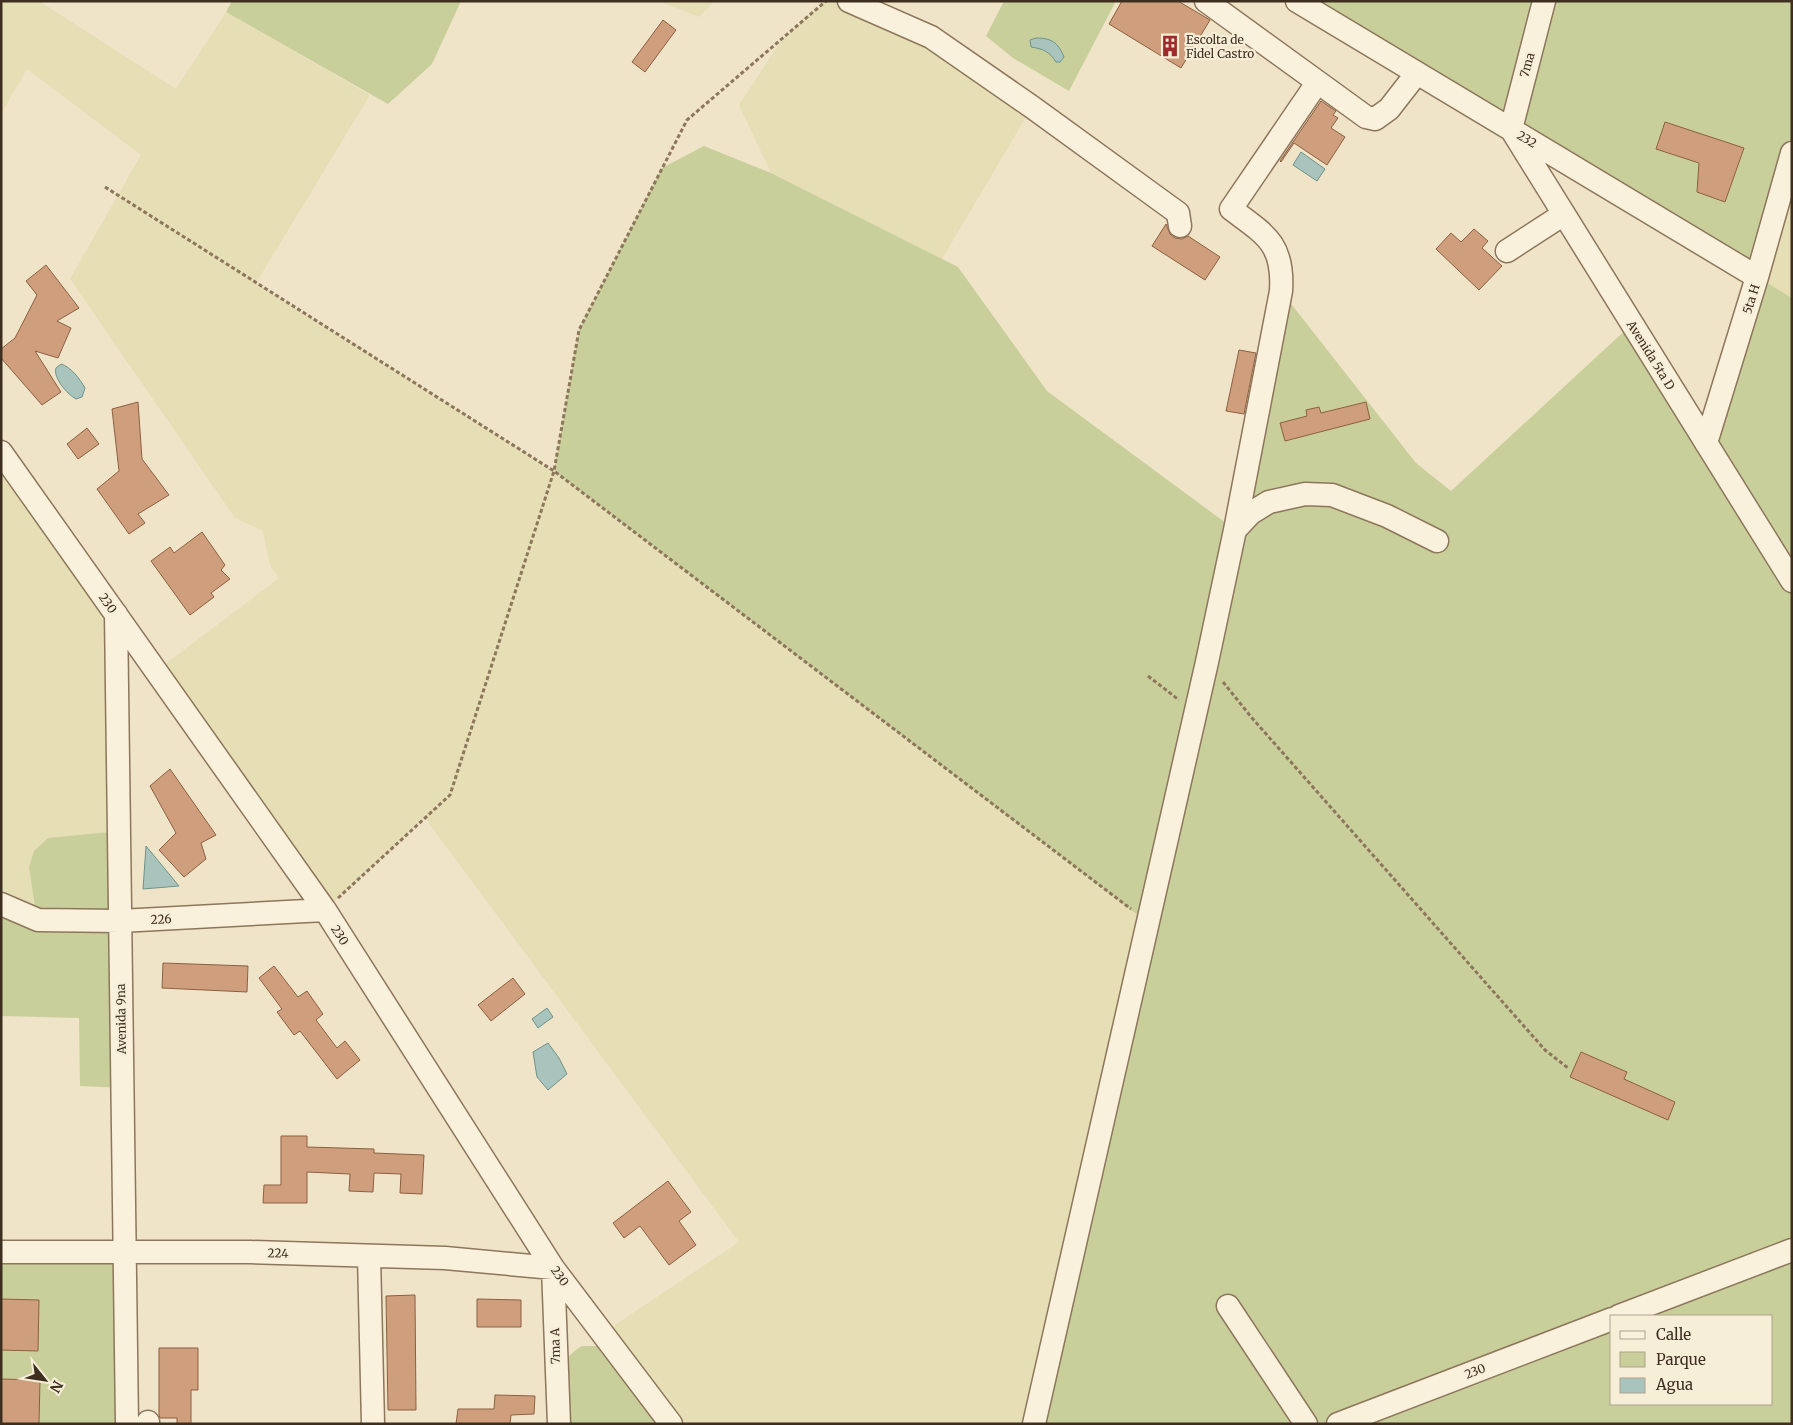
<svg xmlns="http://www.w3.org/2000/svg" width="1793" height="1425" font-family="Merriweather,serif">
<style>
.farmland{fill:#e6deb5}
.green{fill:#c9cf9b;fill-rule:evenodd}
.water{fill:#a9c4bc;stroke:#6f938a}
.building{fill:#cf9f7d;stroke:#8d5f41}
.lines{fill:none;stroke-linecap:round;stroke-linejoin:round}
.minor-casing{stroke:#8d765c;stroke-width:25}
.path{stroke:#8d765c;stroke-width:3;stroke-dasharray:4 2.5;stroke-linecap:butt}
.minor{stroke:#faf1dc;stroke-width:22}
.labels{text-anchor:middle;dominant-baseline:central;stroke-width:4.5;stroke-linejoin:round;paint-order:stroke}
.poi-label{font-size:12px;fill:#3d2e20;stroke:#f7eed8;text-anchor:start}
.street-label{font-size:12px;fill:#3d2e20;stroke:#f7eed8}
</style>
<rect width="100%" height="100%" fill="#f0e4c8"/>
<path class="farmland" d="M1 1H39L176 89 226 12 370 95 256 283 554 471 1148 922 1034 1424H671L603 1333 739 1242 425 818 325 910 156 671 279 578 270 566 263 531 235 518 70 279 141 155 27 69 1 114Z
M659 1H715L699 17Z
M826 1H846L1032 107 942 259 771 173 739 105 783 38Z
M1792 153V298L1757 277Z
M1 449 116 614 119 831 48 838 38 920 1 904Z"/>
<path class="green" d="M232 1H461L432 64 388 104 226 12Z
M1004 1H1116L1069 91 1013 58 986 36Z
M1297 1H1792V153L1757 277 1792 298V1424H1034L1147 922 554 471 579 330 662 168 704 146 771 173 958 267 1047 391 1234 529 1281 291 1416 463 1451 491 1632 324 1706 443 1757 277ZM1612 1316H1772V1404H1612Z
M119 831 122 1088 80 1086 79 1018 1 1016V904L37 920 29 867 34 851 48 838Z
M125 1251 127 1424H1V1252Z
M582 1346H596L617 1352 671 1424H559C557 1392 550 1365 582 1346Z"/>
<path class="water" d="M1036 38C1051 38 1058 42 1064 57L1060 62H1056C1049 51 1043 49 1031 47L1030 40Z
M1301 152 1325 169 1317 181 1293 165Z
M61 364C71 367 80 379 85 388L82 397 76 399C67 394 53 378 56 368Z
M146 846 179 886 143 889Z
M547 1008 553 1017 538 1028 532 1019Z
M548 1043 559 1058 567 1074 548 1090 537 1077 533 1052Z"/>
<path class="building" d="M1122 1H1178L1210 20 1181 68 1109 24Z
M663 20 676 30 645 72 632 62Z
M1321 101 1336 111 1333 115 1338 118 1331 128 1345 137 1327 165 1294 143 1281 162 1280 161Z
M1665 122 1744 148 1725 202 1697 192 1699 163 1656 149Z
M1166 224 1170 234 1175 238 1182 239 1188 236 1220 257 1205 280 1152 246Z
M1474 229 1488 241 1482 248 1502 266 1479 290 1436 249 1451 233 1461 242Z
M46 265 79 308 57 321 71 328 58 358 35 351 61 392 42 405 1 358V349L15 338 37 295 26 281Z
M1239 350 1256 353 1244 414 1226 411Z
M138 402 142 459 169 495 138 514 145 523 129 534 97 489 119 471 112 409Z
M1366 402 1370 419 1285 441 1280 423 1307 416 1306 410 1319 407 1321 413Z
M87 428 99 444 78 459 67 444Z
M202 532 225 565 221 570 230 579 211 593 214 597 190 615 151 561 170 547 174 553Z
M170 769 216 835 201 843 206 859 184 877 159 850 176 833 150 786Z
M163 963 248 966 247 992 162 988Z
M274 966 298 997 307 991 323 1014 316 1020 337 1048 345 1041 360 1060 337 1079 300 1031 294 1035 277 1012 282 1009 259 978Z
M513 978 525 994 491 1021 478 1005Z
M1581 1052 1627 1072 1624 1079 1675 1102 1668 1120 1570 1077Z
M281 1136H307V1147L374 1149V1153L424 1155 422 1194 400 1193 401 1174 374 1173 373 1192 349 1191 350 1174 307 1172V1203H263L264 1185H281Z
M668 1181 691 1212 679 1221 696 1245 669 1265 640 1226 624 1238 613 1223Z
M415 1295 416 1410H388L386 1296Z
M1 1299 39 1300 38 1351 1 1350Z
M477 1299 521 1300V1327H477Z
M159 1348H198V1390H191V1424H177V1418H160L159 1415Z
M1 1379 40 1380 39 1424H1Z
M495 1395 535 1396 534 1414 511 1415 510 1424H456L458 1409H494Z"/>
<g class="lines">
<g class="minor-casing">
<path id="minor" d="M849 1 931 37 1032 107 1178 213 1180 226
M1206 1 1366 117 1375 119 1389 109 1417 73
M1297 1 1757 277
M1544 1 1511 129 1792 581
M1507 251 1564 214
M1706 443 1757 277 1792 153
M1 452 325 910 553 1268 671 1424
M1235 530 1281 291C1284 244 1266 235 1231 209L1317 83
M116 614 127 1424
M1 904 38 920 120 921 325 910
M1 1252H250L445 1258 553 1268 559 1424
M369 1256 373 1424
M1228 1306 1306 1424
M1619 1316 1792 1250
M148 1424V1422
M1034 1424 1207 662 1235 530 1251 513 1269 502 1305 494 1332 495 1387 516 1437 541
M1338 1424 1612 1319"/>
</g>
<path class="path" d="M105 187 554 471 1131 909
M1148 676 1179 700
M1223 682 1252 718 1545 1050 1568 1068
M338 898 450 795 554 471 579 330 687 120 826 1"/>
<use href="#minor" class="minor"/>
</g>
<defs>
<g id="building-bare" transform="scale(1.725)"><path d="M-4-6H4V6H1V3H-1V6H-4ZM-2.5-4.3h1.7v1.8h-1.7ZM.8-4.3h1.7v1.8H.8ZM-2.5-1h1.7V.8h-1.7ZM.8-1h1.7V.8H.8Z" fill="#9e2a2b" stroke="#f7eed8" stroke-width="2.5" paint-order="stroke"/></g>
</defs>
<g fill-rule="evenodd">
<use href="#building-bare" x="1170" y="46"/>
</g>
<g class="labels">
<g class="poi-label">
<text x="1186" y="39">Escolta de<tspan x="1186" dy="14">Fidel Castro</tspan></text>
</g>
<g class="street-label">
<text transform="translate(1527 65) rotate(-75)">7ma</text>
<text transform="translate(1527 139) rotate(31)">232</text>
<text transform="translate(1751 299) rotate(-73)">5ta H</text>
<text transform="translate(1651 355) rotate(58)">Avenida 5ta D</text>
<text transform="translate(108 603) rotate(55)">230</text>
<text transform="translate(161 919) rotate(-3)">226</text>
<text transform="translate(340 935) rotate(58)">230</text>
<text transform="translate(121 1019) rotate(-91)">Avenida 9na</text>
<text transform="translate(278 1253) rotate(2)">224</text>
<text transform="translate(560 1276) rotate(54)">230</text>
<text transform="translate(555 1346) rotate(-91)">7ma A</text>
<text transform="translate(1475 1371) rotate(-21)">230</text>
</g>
</g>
<rect width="1793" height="1425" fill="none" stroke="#3d2e20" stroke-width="5"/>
<rect x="1610" y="1315" width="162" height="90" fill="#f7eed8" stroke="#ada18e"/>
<rect x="1620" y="1331" width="25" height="8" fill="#faf1dc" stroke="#ada18e"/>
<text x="1656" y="1340" font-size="15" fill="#3d2e20">Calle</text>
<rect x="1620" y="1352" width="25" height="15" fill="#c9cf9b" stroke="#ada18e"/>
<text x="1656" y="1365" font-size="15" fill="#3d2e20">Parque</text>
<rect x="1620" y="1378" width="25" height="15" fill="#a9c4bc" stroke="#ada18e"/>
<text x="1656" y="1390" font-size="15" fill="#3d2e20">Agua</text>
<g transform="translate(45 1380) rotate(120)" stroke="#f7eed8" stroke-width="4" paint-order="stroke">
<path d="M0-4L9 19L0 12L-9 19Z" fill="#3d2e20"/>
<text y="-8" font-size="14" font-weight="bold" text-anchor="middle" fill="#3d2e20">N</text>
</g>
</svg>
